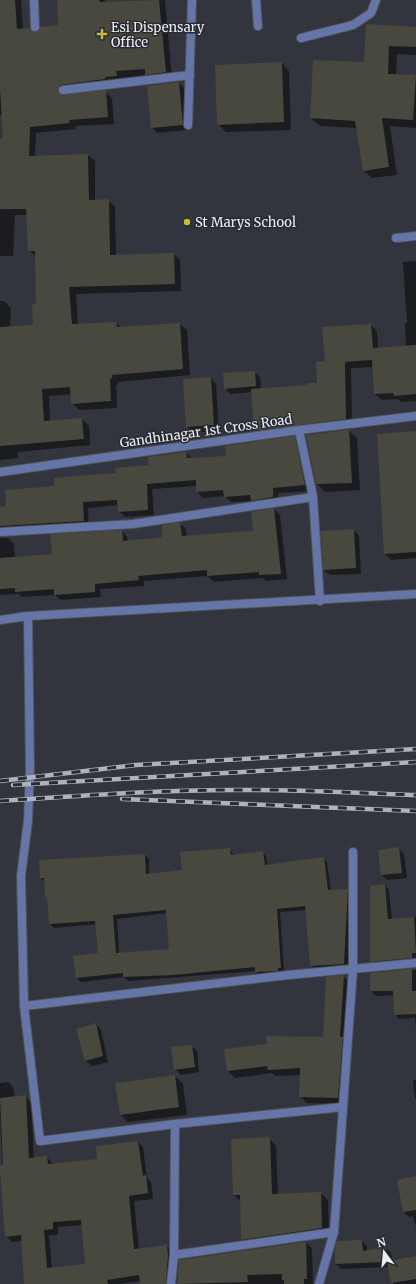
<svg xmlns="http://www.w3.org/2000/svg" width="416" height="1284" font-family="Merriweather,serif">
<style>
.shadow{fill:#0007;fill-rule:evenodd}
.building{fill:#49483f;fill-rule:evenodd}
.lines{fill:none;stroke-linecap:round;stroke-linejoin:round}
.minor-casing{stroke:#50525a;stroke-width:10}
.minor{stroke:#6575a8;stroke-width:8}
.rail-casing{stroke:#afb2b8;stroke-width:4.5}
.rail{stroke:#282b33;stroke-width:3;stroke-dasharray:9;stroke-linecap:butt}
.poi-dot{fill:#cbb939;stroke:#282b33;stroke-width:1.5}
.labels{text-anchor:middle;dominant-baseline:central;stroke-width:3;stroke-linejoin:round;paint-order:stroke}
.poi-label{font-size:13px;fill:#ebedf2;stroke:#282b33;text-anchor:start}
.street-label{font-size:13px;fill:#ebedf2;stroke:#282b33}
</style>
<rect width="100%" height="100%" fill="#32353d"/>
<path class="shadow" d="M0 0H21L23 30 33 33 59 25 58 0H105V3L165 0 172 79 153 81 148 75 123 78V82L67 92 65 96 106 92 112 98 114 124 75 126 76 129 36 133 35 156 88 155 95 161V200H108L115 207 116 255 174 254 180 260 181 291 76 294 78 325 116 323 121 327 180 324 187 330 190 375 118 382V385H116L117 408 79 410 72 403V394L49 396 50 421 82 419 89 426 90 445 18 452V458L0 460V301H4L11 308 10 328 34 326 37 305 36 257 29 250 27 215H15L13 256H0V139H4L3 115H0Z
M367 25 416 28V55L397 54 396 75 416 76V128L390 126 397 175 372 178 363 170 357 128 320 126 311 118 314 61 365 64Z
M282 63 289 71 291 130 226 132 218 124Z
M179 83 184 88 187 130 157 133 152 127 148 87Z
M416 261V401L401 402 398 399 382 400 375 394 373 367 351 368 352 425 262 437 255 430 253 392 230 394 225 388 255 372 260 377 261 389 308 386 319 384 326 362 371 325 377 331 378 349 406 346 405 323H407L403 262Z
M211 378 216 384 219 431 193 432 187 427 184 380Z
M349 431 357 438 360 490 325 492 317 484Z
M416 432V558L391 560 385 554Z
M294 437 300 443 310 491 278 493 279 503 257 506 252 501 231 502 225 496 203 498 197 492V486L152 489 154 515 125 517 119 511V505L88 508 89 527 6 532 0 538V508L7 507 55 487 150 466 186 453 192 458 227 457Z
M274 509 280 515 287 579 266 581 263 578 214 582 208 576 144 581V586L100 589 101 597 61 600 55 595 22 597 19 594 0 595V538H8L14 544 15 558 53 555 122 531 127 537 128 542 164 538 180 524 186 529 187 537 254 532Z
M354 530 359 536 361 574 330 575 324 570 322 532Z
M398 848 404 854 407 878 387 880 382 875 379 851Z
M230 849 234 856 262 852 266 856 268 866 323 858 327 862 331 891 347 890 351 894 348 968 315 969 311 965 306 910 280 912 284 971 281 972V974L260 976 256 971 128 981 123 977 81 982 77 978 99 954 97 924 54 928 50 924 45 882 41 878 145 855 149 859V875L183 871ZM167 913 170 949 119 954 117 919Z
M385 885 389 890 392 920 416 917V962L375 966 371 961Z
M416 970V1027L415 1018 399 1019 395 1014 394 995 376 996 371 991V974Z
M343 976 350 983 345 1104 307 1103 300 1096 301 1075 275 1076 272 1073 235 1078 228 1071 324 1038Z
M96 1024 101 1030 108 1062 92 1066 86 1061 77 1029Z
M191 1046 197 1051 199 1072 181 1075 175 1069Z
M175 1076 183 1084 187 1115 128 1122 121 1115Z
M413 1080H416V1099L415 1098Z
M8 1082 13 1087 15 1097 25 1096 31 1102 34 1158 47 1157 53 1164 98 1160 138 1142 143 1147 147 1178 151 1182 153 1199 134 1201 139 1250 167 1246 172 1252 171 1284H141V1281L119 1284H25L22 1241 12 1242 6 1236 0 1118V1083ZM82 1225 86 1265 52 1269 49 1235H58V1227Z
M269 1138 276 1146 278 1195 321 1193 328 1200 329 1235 249 1247 242 1239 241 1202 234 1195Z
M416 1177V1227L413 1216 409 1217 404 1212Z
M362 1241 367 1246V1251L386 1248 391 1253 392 1261 416 1257V1284H393L389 1267 341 1269 336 1264Z
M306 1243 312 1248 313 1284H177L180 1261Z"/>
<path class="building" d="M0 0H15L17 29 30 28 35 32 38 31 40 27 58 25 57 0H99L100 2 159 0 166 72 145 75V69L116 71 117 76 105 77V79L60 85 58 91 63 95 106 90 108 117 69 120 70 123 30 127 29 156 88 154 89 200 109 199 110 255 174 253 175 284 69 287 72 324 116 322 117 327 180 323 183 369 112 375V378L110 379 111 401 71 404 70 387 42 389 44 421 82 418 84 439 0 446V327L33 325 32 304H36L35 251H28L26 209H0V138H3L0 88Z
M366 24 416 27V47L389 46 388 74 416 75 413 120 382 118 389 167 363 171 355 121 310 118 313 60 364 62Z
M282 62 284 122 217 125 215 65Z
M179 82 183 125 151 128 147 86Z
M371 324 373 348 416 345V394L394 396 393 393 374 394 372 360 345 362 346 419 254 431 251 389 307 385 306 383H317L316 362 325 361 322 327Z
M255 371 256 386 224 389 223 373Z
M211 377 214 425 186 427 183 379Z
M349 430 352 483 316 484 306 435Z
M416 431V552L384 554 377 434Z
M295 436 305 485 273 488V497L251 501 250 495 224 497 223 490 196 492V480L147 484 148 510 118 512 117 500 83 502 84 521 0 526V507L6 506 5 490 54 486V478L116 473 115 468 149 465 148 457 186 452 187 458 226 456 225 446Z
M274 508 281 574 259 575V572L207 576V570L138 576 139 580 95 584V592L54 595V589L15 592V588L0 589V558L52 554 50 534 122 530 123 541 155 538 162 537V525L180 522 182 536 253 531 251 512Z
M354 529 356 568 323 570 321 531Z
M399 847 402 873 381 875 378 850Z
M230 848 231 855 263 851 265 865 324 857 328 890 348 889 344 964 310 966 305 906 277 909 281 968H278V971L255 972V967L173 975 123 977V973L76 978 73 956 98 953 95 921 49 924 47 897H45L44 878H40L39 860 145 854 146 874 182 870 180 852ZM166 910 169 949 116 953 113 915Z
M385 884 388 919 414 917 416 953H412V958L370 962V886Z
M412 969V991H416V1014L394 1015 393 991H370V973Z
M344 975 340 1037H343L338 1098 299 1097 300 1068 268 1070 267 1066 227 1071 224 1049 267 1044 266 1036 323 1037 326 977Z
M96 1023 103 1056 85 1061 76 1029Z
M192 1045 195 1067 174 1070 171 1047Z
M175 1075 179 1107 120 1115 115 1083Z
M26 1095 29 1158 47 1156 48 1164 97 1159 96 1146 138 1141 143 1176 146 1175 148 1193 129 1196 134 1249 167 1245 168 1255 166 1284H140L139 1275 107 1280 108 1284H24L21 1235 5 1237 0 1171V1165H3L0 1098ZM81 1220 85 1264 47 1268 44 1230 53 1229V1222Z
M270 1137 272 1194 321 1192 322 1228 241 1240 240 1195H233L231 1139Z
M416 1176V1210L403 1212 397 1180Z
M362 1240 363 1251 386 1247 389 1261 416 1256V1279L391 1283 387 1262 335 1264V1248L337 1241Z
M306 1242 307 1279H304V1284H284V1280H282V1274L247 1275 248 1282 177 1284 179 1260Z"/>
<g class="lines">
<g class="minor-casing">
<path id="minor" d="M34 0 35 27
M256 0 258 26
M301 38 353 25 371 13 376 0
M63 90 190 75
M188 125 192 0
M396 238 416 236
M299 430 313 497 320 601
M0 472 299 430 416 416
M0 532 133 524 313 497
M28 616 30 770 28 821 21 876 24 1006 40 1141 175 1124 343 1107
M0 620 28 616 416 594
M24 1006 288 975 416 963
M174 1255 334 1232
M171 1284 174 1255 175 1124
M319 1284 334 1232 353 969V852"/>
</g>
<use href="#minor" class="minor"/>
<g class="rail-casing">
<path id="rail" d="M0 781 136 765 416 749
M13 785 416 762
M122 799 416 811
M0 801C78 796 156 790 234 790 295 789 355 793 416 795"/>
</g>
<use href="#rail" class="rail"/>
</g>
<g class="poi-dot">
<path d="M100 28h4v4h4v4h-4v4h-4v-4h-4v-4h4z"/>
<circle cx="187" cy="222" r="4"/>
</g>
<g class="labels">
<g class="poi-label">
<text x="111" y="27">Esi Dispensary<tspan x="111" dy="15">Office</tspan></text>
<text x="195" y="222">St Marys School</text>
</g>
<g class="street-label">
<text transform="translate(206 431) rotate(-8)">Gandhinagar 1st Cross Road</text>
</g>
</g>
<g transform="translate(384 1252) rotate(344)" stroke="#282b33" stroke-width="3" paint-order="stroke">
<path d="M0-3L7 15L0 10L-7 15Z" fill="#ebedf2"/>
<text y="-6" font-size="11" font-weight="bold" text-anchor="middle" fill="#ebedf2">N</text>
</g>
</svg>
